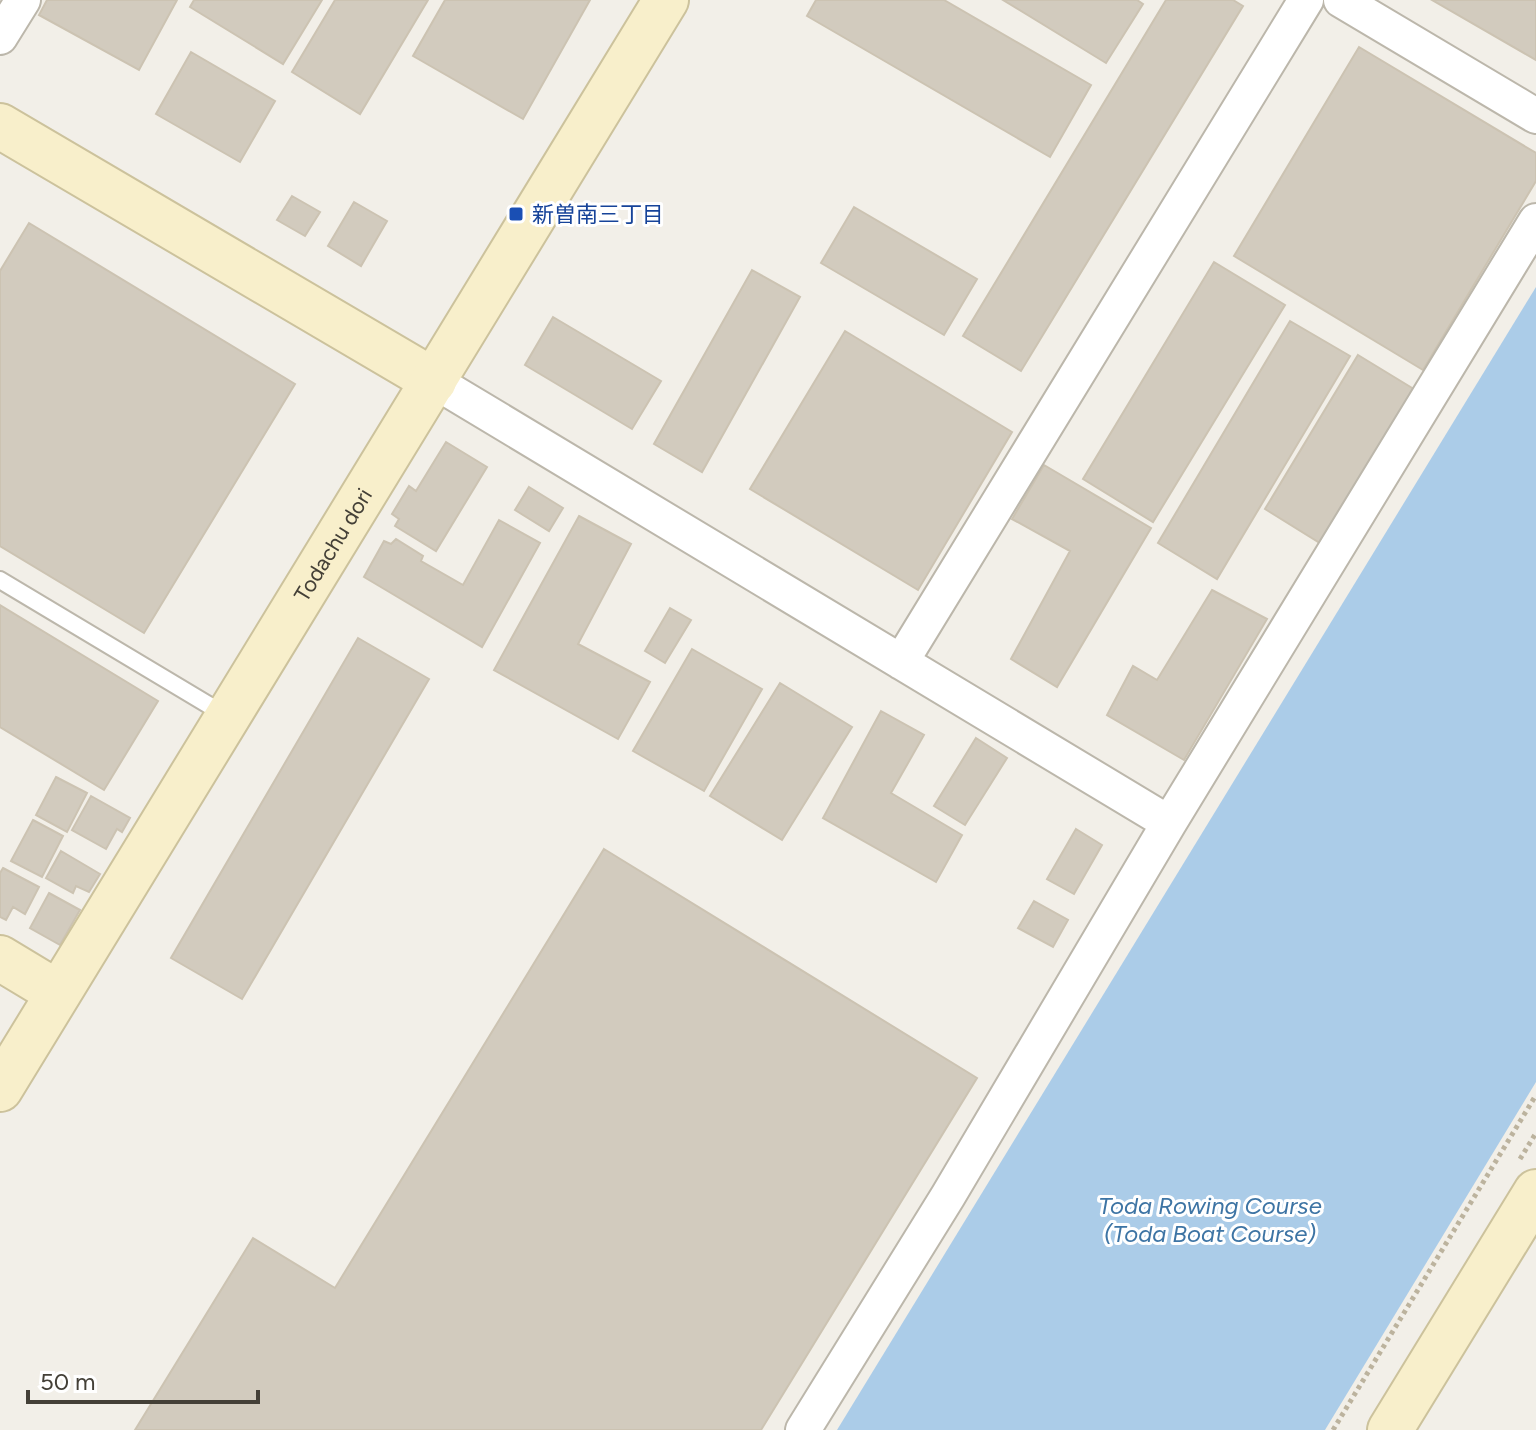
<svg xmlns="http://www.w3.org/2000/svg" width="1536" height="1430" font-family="Figtree,'Noto Sans JP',sans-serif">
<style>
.water{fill:#abcce8}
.building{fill:#d2cbbe;stroke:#ccc3b2;stroke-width:2}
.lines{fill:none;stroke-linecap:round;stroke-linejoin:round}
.lane-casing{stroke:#bcb7ab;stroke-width:20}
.street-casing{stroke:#bcb7ab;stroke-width:38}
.secondary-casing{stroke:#ccc29c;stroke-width:48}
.path{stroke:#bcb39e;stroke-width:5;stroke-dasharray:4 4;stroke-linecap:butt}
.lane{stroke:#fff;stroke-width:16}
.street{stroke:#fff;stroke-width:34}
.secondary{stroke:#f8efcb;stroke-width:44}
.transit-dot{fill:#1a4fb4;stroke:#fff;stroke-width:3}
.labels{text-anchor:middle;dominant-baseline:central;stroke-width:6;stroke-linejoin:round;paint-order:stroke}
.transit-label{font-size:22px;fill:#164399;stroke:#fff;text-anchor:start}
.street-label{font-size:22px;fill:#444037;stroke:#fff}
.water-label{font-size:24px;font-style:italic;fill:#3d74a4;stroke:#fff}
</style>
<rect width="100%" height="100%" fill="#f2efe8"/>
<path class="water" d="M1536 287V1082L1325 1430H837Z"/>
<path class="building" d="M47 0H177L139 70 39 15Z
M194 0H322L283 64 190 7Z
M335 0H428L360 114 292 72Z
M445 0H590L523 119 413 56Z
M816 0H944L1091 85 1050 157 807 16Z
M1003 0H1137L1143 4 1106 63Z
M1166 0H1233L1243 6 1021 371 963 336Z
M1432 0H1536V60Z
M1359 47 1536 153V181L1423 370 1234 256Z
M191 52 275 101 240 162 156 114Z
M292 196 320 212 305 236 277 220Z
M354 202 387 221 361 266 328 246Z
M854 207 977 279 944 335 821 263Z
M29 223 295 384 144 633 0 546V271Z
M1214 262 1285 305 1153 522 1083 479Z
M752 270 800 297 702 472 654 444Z
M553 317 661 381 632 429 525 365Z
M1290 321 1350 356 1217 579 1158 543Z
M845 331 1012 432 918 590 750 489Z
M1358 355 1422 394 1328 548 1265 509Z
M446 442 487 467 436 551 395 526 399 519 392 514 409 486 416 491Z
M1044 465 1151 528 1057 687 1011 659 1070 551 1012 519Z
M529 487 563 508 549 531 515 510Z
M579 516 631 544 578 644 650 682 618 739 494 670Z
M499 520 540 543 482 647 364 577 384 541 391 544 396 539 423 556 421 561 463 585Z
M1212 590 1267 619 1184 760 1107 715 1133 666 1157 680Z
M0 605 158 701 104 790 0 727Z
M670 608 691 620 665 663 645 651Z
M358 638 429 679 242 999 171 958Z
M692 649 762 689 704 791 633 751Z
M780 683 852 727 782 840 710 796Z
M881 711 924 735 891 793 962 835 936 882 823 818Z
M976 738 1007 758 965 825 934 806Z
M56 777 87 793 67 832 36 815Z
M91 796 130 818 122 832 117 829 106 849 72 830Z
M33 820 63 836 42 877 11 861Z
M1076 829 1102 845 1074 894 1047 879Z
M604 849 977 1078 761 1430H135L253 1238 335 1288Z
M61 851 100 874 89 892 76 886 73 893 46 878Z
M3 868 39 887 25 914 13 907 6 920 0 917V873Z
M49 893 80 910 60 945 30 928Z
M1034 901 1068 920 1053 947 1018 928Z"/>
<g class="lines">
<g class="lane-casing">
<path id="lane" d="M0 580 227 716"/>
</g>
<g class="street-casing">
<path id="street" d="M1341 0 1536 116
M0 37 23 0
M434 381 1169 823
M901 662 1306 0
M803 1430 948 1196 1169 823 1536 221"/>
</g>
<g class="secondary-casing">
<g id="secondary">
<path d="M0 126 434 381"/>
<path d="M0 958 58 993"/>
<path id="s1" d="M0 1089 666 0"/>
<path d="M1390 1430 1536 1192"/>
</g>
</g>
<path class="path" d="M1520 1159 1536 1133
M1333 1430 1536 1095"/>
<use href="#lane" class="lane"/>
<use href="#street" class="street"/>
<use href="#secondary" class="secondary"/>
</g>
<rect class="transit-dot" x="508" y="206" width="16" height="16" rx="4"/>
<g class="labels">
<g class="transit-label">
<text x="532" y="214">新曽南三丁目</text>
</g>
<g class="street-label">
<text stroke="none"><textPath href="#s1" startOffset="638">Todachu dori</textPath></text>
</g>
<g class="water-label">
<text x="1210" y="1205">Toda Rowing Course<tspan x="1210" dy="28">(Toda Boat Course)</tspan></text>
</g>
</g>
<path d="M28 1390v12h230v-12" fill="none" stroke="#444037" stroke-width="4"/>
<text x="40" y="1390" font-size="24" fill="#444037" stroke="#ffffff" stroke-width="6" paint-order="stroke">50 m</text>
</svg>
